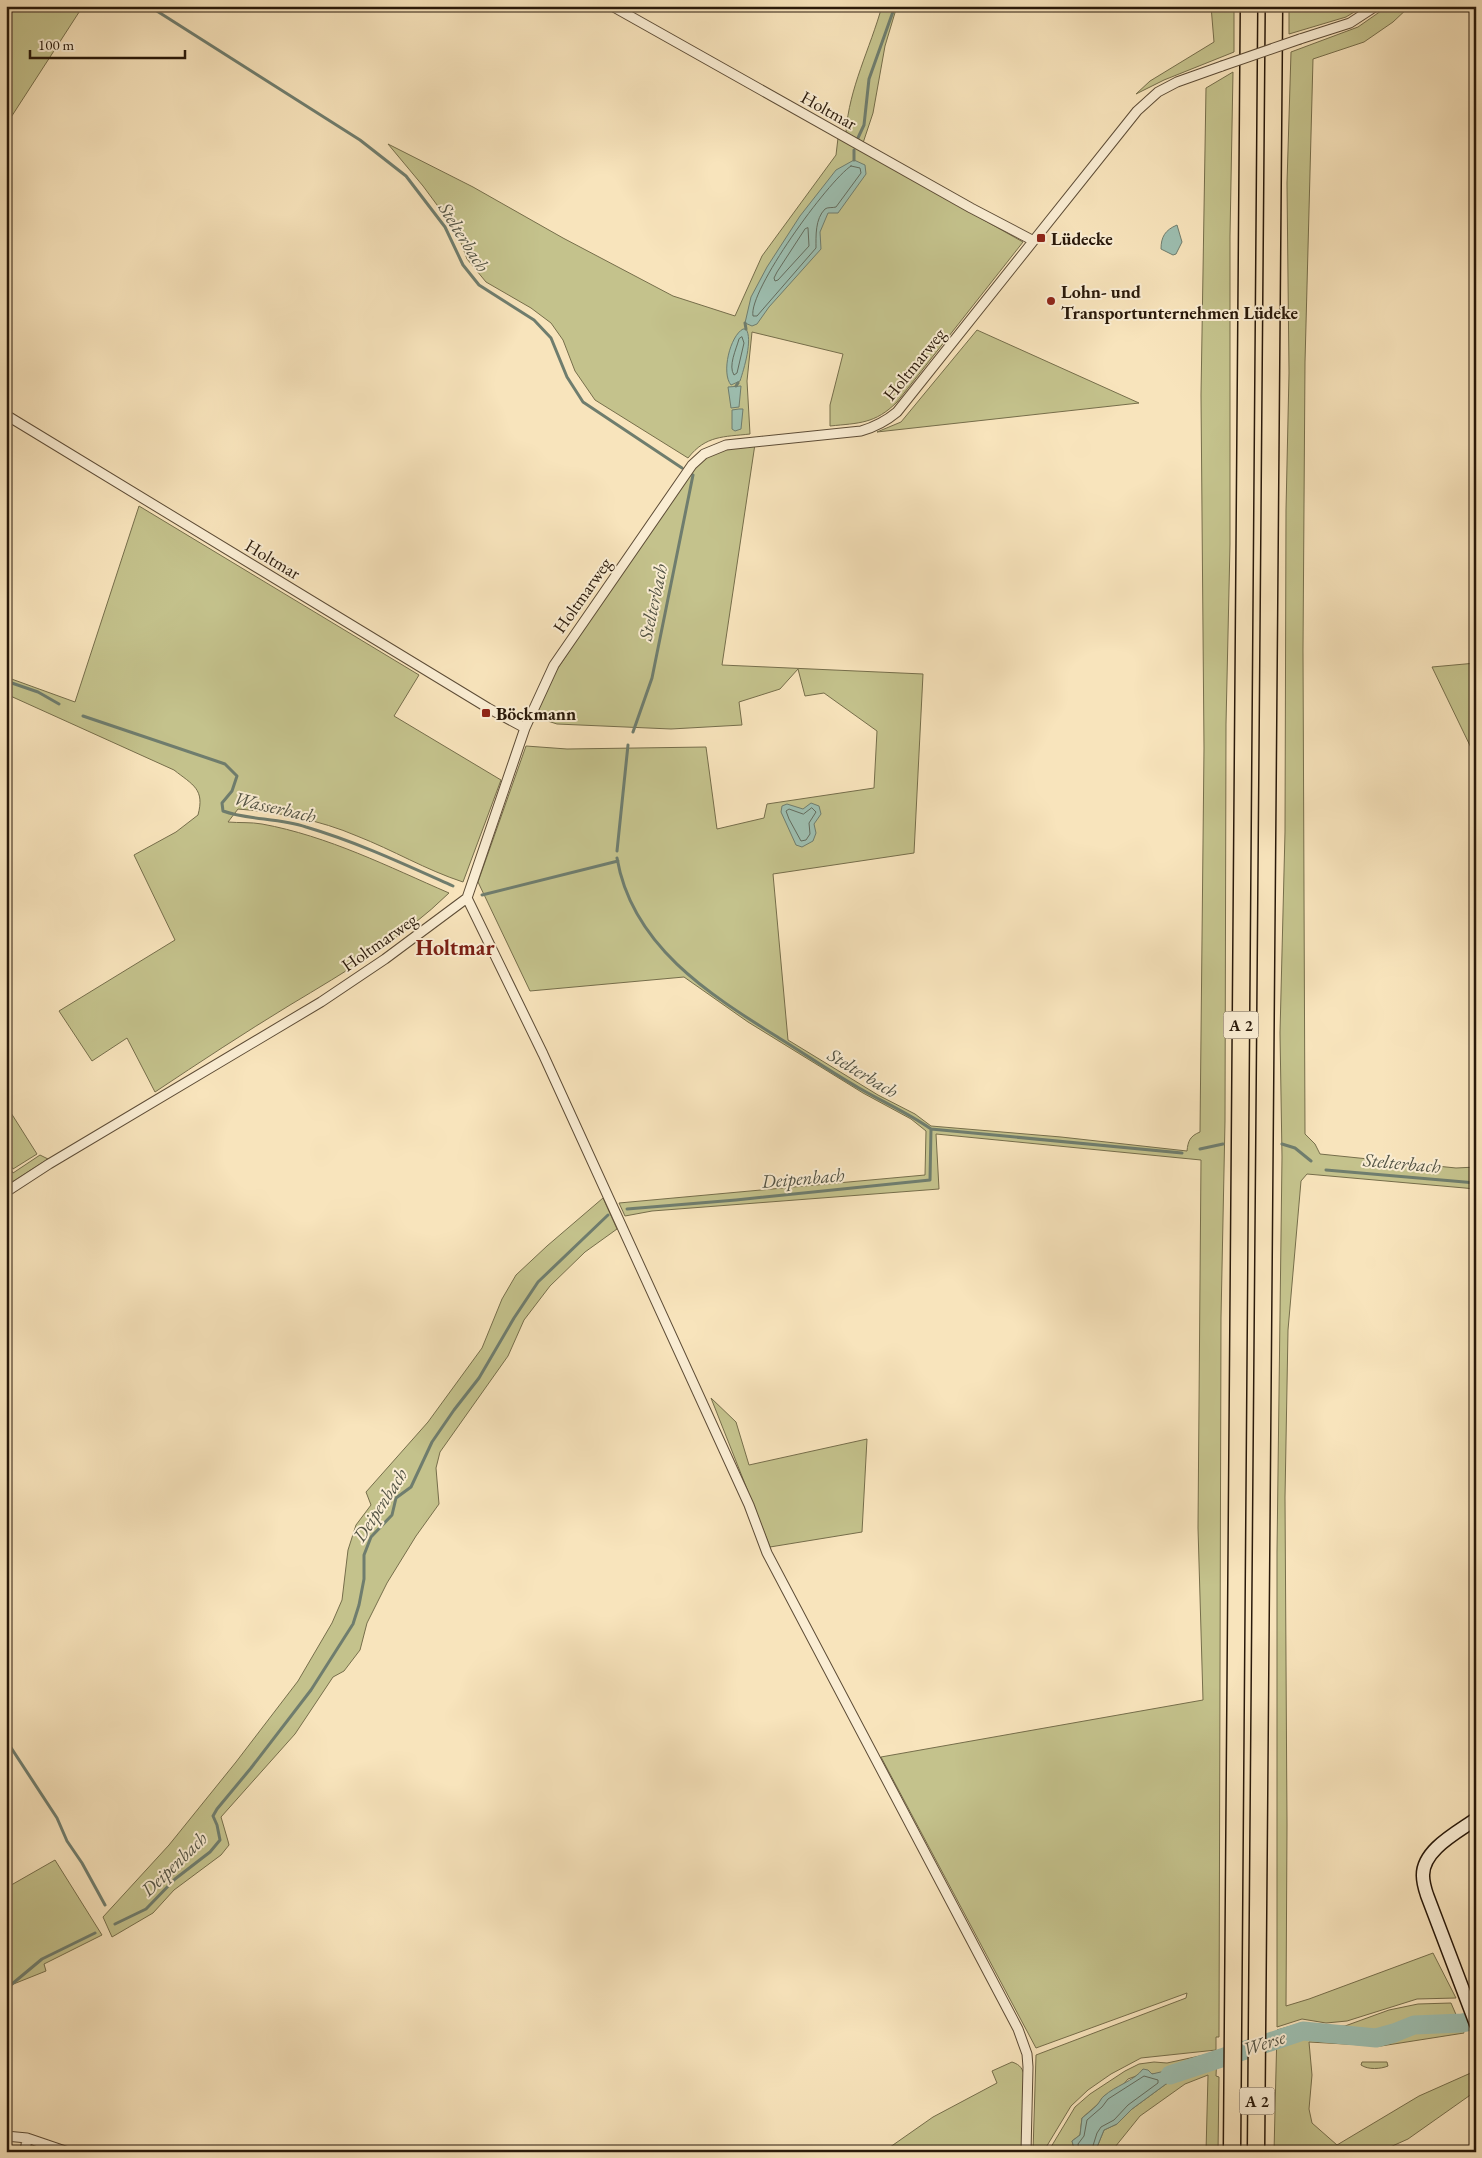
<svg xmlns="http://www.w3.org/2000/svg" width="1482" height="2158" font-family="'EB Garamond',serif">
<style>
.green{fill:#c4c28c;stroke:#766e4b}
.water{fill:#9dbfb1;stroke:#6f7d6e}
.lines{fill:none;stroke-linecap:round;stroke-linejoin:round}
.shore{stroke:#636c5e;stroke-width:1}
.stream{stroke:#6f7d6e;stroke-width:3}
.river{stroke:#9dbfb1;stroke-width:19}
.street-casing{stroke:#5d4c36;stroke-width:11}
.secondary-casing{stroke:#29190a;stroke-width:15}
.highway-casing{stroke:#29190a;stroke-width:19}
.street{stroke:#faedd3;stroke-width:9}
.secondary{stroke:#faedd3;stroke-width:12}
.highway{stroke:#f8e4bc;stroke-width:16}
.street-bridge-casing{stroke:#5d4c36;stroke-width:11;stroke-linecap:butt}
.street-bridge{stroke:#faedd3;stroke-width:9}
.poi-dot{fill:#8f2418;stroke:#faedd3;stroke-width:2}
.labels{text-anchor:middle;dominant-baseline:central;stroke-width:4;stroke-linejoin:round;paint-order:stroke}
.shield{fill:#faedd3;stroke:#685946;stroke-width:1}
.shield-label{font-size:16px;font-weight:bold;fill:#29190a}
.street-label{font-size:18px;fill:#29190a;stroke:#faedd3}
.poi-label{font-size:18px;font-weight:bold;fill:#29190a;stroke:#faedd3;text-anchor:start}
.water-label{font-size:19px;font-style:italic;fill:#525344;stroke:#faedd3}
.district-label{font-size:22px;font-weight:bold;fill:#7a1f14;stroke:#faedd3}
</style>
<rect width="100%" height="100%" fill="#f8e4bc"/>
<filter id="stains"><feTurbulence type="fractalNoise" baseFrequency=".004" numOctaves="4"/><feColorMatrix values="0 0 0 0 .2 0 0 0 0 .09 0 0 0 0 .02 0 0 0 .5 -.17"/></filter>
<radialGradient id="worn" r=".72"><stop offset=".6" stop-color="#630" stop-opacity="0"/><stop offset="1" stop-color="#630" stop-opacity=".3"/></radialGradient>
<path class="green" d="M6 6H83L6 125Z
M882 6H897L885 46 873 113 863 143 846 132C849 88 870 49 882 6Z
M1211 6H1234V52L1164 80 1136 94 1150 81 1214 42Z
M1289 6H1314V9L1364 6 1346 17 1289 34Z
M1388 6H1410L1393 22 1364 42 1313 59 1305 362 1303 650 1305 1134 1315 1144 1320 1154 1456 1168 1476 1167V1189L1307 1174 1301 1181 1288 1330 1285 1497 1287 1825 1286 2006 1309 1999 1433 1953 1456 1998 1417 1999 1347 2021 1326 2023 1302 2019 1277 2027V1552L1282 1157 1280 1033 1285 832 1286 510 1289 373 1287 183 1291 52 1358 27Z
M1233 72 1230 236V544L1226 724 1225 1121 1221 1318 1219 2037H1216V2050L1141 2058 1111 2074 1088 2090 1071 2106 1045 2149 1042 2152H1033L1036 2055 1186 1998 1187 1993 1036 2048 881 1757 1203 1700 1198 1528 1201 1160 936 1134 939 1189 652 1211 625 1216 619 1203 925 1175 926 1131 911 1119 863 1093 748 1022 684 977 530 991 478 882 526 746 567 749 706 747 717 829 764 818 767 804 874 788 877 731 824 693 805 696 798 669 780 689 739 702 742 725 671 729 557 724 535 717 556 671 652 527 695 468 707 456 721 449 755 444 722 665 923 674 914 853 773 874 788 1040 878 1095 915 1114 931 1126 1061 1137 1187 1151C1188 1141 1190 1136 1200 1132L1204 748 1201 395 1206 88Z
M838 138 1023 242 897 402C875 424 859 423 830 426V405L843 354 752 332 747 381 750 434C724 437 706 435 688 458L595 400 575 371 563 340 551 323 531 308 486 282 467 259 457 232 423 186 388 144 473 187 563 238 673 296 735 316 762 256 836 155Z
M977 330 1139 403 877 432 901 422Z
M139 506 419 675 394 716 501 780 463 882C426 870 393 850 357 836 320 820 278 812 238 809L228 822C239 823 251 822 262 824 328 836 389 867 449 893 403 938 345 972 290 1005 244 1033 200 1062 155 1092L127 1038 92 1061 59 1011 175 940 134 855 176 832 198 815C205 789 193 785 174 770L6 694V677L75 702Z
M1476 663V758L1432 667Z
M6 1105 37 1154 13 1169 6 1158Z
M40 1155 48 1159 6 1186V1162L13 1173Z
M603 1198 617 1229 585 1252 550 1286 524 1320 508 1356 440 1452 436 1468 439 1504 416 1536 387 1583 367 1623 360 1650 344 1671 333 1677 295 1734 221 1817 228 1841 229 1845 221 1855 174 1890 153 1913 112 1937 103 1917 169 1845 236 1762 298 1681 332 1623 342 1600 348 1550 356 1525 371 1505 366 1492 428 1422 482 1348 502 1299 516 1275 547 1246Z
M711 1398 736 1422 749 1465 867 1439 862 1532 770 1547Z
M55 1860 102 1935 44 1964 46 1971 6 1987V1888Z
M1451 2003 1464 2033 1381 2046 1309 2042 1312 2075 1309 2109 1312 2123 1337 2145 1419 2096 1473 2072 1476 2079V2091L1408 2139 1379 2152H1274L1277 2030 1302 2023 1326 2027 1345 2026 1389 2010 1418 2004Z
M1217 2054 1216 2076 1219 2077 1218 2152H1206L1208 2075 1185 2084 1140 2116 1111 2152H1095L1104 2130 1117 2124 1132 2109 1166 2084 1188 2073 1192 2067 1187 2066 1162 2073 1139 2075 1128 2079 1122 2086 1104 2096 1098 2104 1082 2118 1080 2135 1072 2141 1075 2152H1048L1075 2107 1090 2094 1125 2071 1139 2064 1154 2062 1167 2063 1204 2055Z
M1012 2062C1021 2065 1023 2069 1025 2079L1024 2152H883L933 2117 997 2083 992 2071Z
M1362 2062H1387L1388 2066C1381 2069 1368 2070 1361 2065Z"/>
<path class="water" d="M854 160 865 165 866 174 838 213H828L820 232 821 249 769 307 757 324 752 326 745 323 751 297 767 267 800 216 836 170Z
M1177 225 1182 242 1176 254 1173 255 1161 249C1161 237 1165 230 1177 225Z
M743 329H746C753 339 744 369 740 381L731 385C721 373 730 336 743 329Z
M741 386 739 407 731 408 728 387Z
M739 409H743L741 429 735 431 732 429V410Z
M811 803 819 806 821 814 814 824 816 833 813 841 802 847 796 845 781 812 782 806 787 804 803 809Z
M1187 2066 1193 2067 1188 2073 1166 2084 1132 2109 1117 2124 1104 2130 1095 2152H1075L1072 2141 1080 2135 1082 2118C1087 2114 1092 2110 1097 2105 1100 2102 1101 2098 1104 2096 1115 2086 1134 2081 1143 2069L1148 2070 1152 2074Z"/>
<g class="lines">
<path class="shore" d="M851 166 860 168 861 173 836 207C833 208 827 207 825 209 815 219 816 236 816 248L757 316H753C748 291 828 181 851 166Z
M808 228 809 246 778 280 775 281 774 278 777 272 805 229Z
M742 337 744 343 737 373 734 375C728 366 736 350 739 339Z
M812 808 816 812 809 823 810 834 806 840 801 841 789 819 786 811 789 809 803 814Z
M1079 2152 1078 2144 1084 2136 1087 2120 1102 2107 1108 2099 1144 2076 1158 2080V2083L1128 2105 1114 2120 1101 2127 1097 2133 1091 2152"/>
<path class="stream" d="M149 6 360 140 406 176 445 227 463 265 479 285 534 320 551 338 567 377 583 402 682 468
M857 140 864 125 869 79 895 6
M854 160V150
M745 323 746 329
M736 386 738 383
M6 681 38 692 59 704
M83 716 225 764 237 776 232 791 222 803 223 811C247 820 279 818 306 827 357 842 404 864 453 886
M633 732 652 678 693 475
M617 851 628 745
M617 858C632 946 709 994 779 1038 805 1054 831 1072 859 1088 883 1102 908 1113 931 1129L1182 1153
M482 895 618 861
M1282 1144 1295 1148 1311 1161
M1200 1149 1223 1144
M1326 1170 1476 1183
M627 1209 736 1200 930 1180 931 1129
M6 1740 57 1818 67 1841 82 1863 105 1905
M115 1924 146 1909 175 1879 210 1852 220 1840 217 1825 213 1816 217 1809 251 1768 311 1690 353 1624 359 1605 364 1579V1555L371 1537 392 1515 396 1498 411 1487 432 1442 454 1410 479 1378 514 1318 538 1282 608 1215
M6 1989 42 1959 95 1933"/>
<path class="river" d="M1170 2075 1303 2031 1376 2038 1394 2033 1414 2025 1462 2023 1476 2020"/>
<g class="street-casing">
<path id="street" d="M612 6 971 208 1032 240
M1300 39 1350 23 1376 6
M6 415 488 708 525 728
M467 898 543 1054 749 1505 767 1553 1018 2029 1027 2054 1028 2067 1026 2152
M6 1192 49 1164 321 1002 385 959 467 898 525 728 554 665 692 465 704 454 726 445 861 431C875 427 885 422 897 412L1137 111 1158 92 1177 82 1222 66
M6 2136 27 2138 68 2152
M25 2152 27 2138"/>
</g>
<g class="secondary-casing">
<path id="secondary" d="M1476 1819C1458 1832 1422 1850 1423 1876 1423 1882 1425 1889 1427 1895L1476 2024"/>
</g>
<g class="highway-casing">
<path id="highway" d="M1232 2152 1249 6
M1256 2152 1274 6"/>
</g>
<use href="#street" class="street"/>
<use href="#secondary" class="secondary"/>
<use href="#highway" class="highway"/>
<g class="street-bridge-casing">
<path id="street-bridge" d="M1222 66 1300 39"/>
</g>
<use href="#street-bridge" class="street-bridge"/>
</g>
<g class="poi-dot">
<rect x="1036" y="233" width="10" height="10" rx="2.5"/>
<circle cx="1051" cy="301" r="5"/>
<rect x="481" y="708" width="10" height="10" rx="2.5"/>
</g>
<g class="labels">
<g class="shield">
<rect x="1223.5" y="1011.5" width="35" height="27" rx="4"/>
<rect x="1239.5" y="2087.5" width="35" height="27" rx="4"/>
</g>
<g class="shield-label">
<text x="1241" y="1025">A 2</text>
<text x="1257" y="2101">A 2</text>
</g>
<g class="street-label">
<text transform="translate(829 110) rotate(29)">Holtmar</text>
<text transform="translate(914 364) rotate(-51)">Holtmarweg</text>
<text transform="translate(273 559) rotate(31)">Holtmar</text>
<text transform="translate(582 595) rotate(-55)">Holtmarweg</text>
<text transform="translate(379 942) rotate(-35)">Holtmarweg</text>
</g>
<g class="poi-label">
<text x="1051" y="238">Lüdecke</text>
<text x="1061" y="291">Lohn- und<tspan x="1061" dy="21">Transportunternehmen Lüdeke</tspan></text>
<text x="496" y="713">Böckmann</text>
</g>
<g class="water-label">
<text transform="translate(464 237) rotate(58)">Stelterbach</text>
<text transform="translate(653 602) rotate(-78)">Stelterbach</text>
<text transform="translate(275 807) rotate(13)">Wasserbach</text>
<text transform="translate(863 1073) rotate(31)">Stelterbach</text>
<text transform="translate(1402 1163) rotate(5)">Stelterbach</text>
<text transform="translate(803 1178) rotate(-5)">Deipenbach</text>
<text transform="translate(380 1505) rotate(-57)">Deipenbach</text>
<text transform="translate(174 1864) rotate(-44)">Deipenbach</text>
<text transform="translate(1264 2043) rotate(-18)">Werse</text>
</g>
<g class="district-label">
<text x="455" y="947">Holtmar</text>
</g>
</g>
<rect width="1482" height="2158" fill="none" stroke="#f8e4bc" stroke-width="25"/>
<rect x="8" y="8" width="1467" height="2143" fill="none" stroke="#29190a" stroke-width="2.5"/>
<rect x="12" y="12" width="1457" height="2133" fill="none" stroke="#29190a"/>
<path d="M30 50v8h155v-8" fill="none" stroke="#29190a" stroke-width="2.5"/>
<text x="38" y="50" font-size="15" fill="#29190a" stroke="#faedd3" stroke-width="4" paint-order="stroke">100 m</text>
<rect width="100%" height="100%" filter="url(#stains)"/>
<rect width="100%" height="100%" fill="url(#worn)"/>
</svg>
